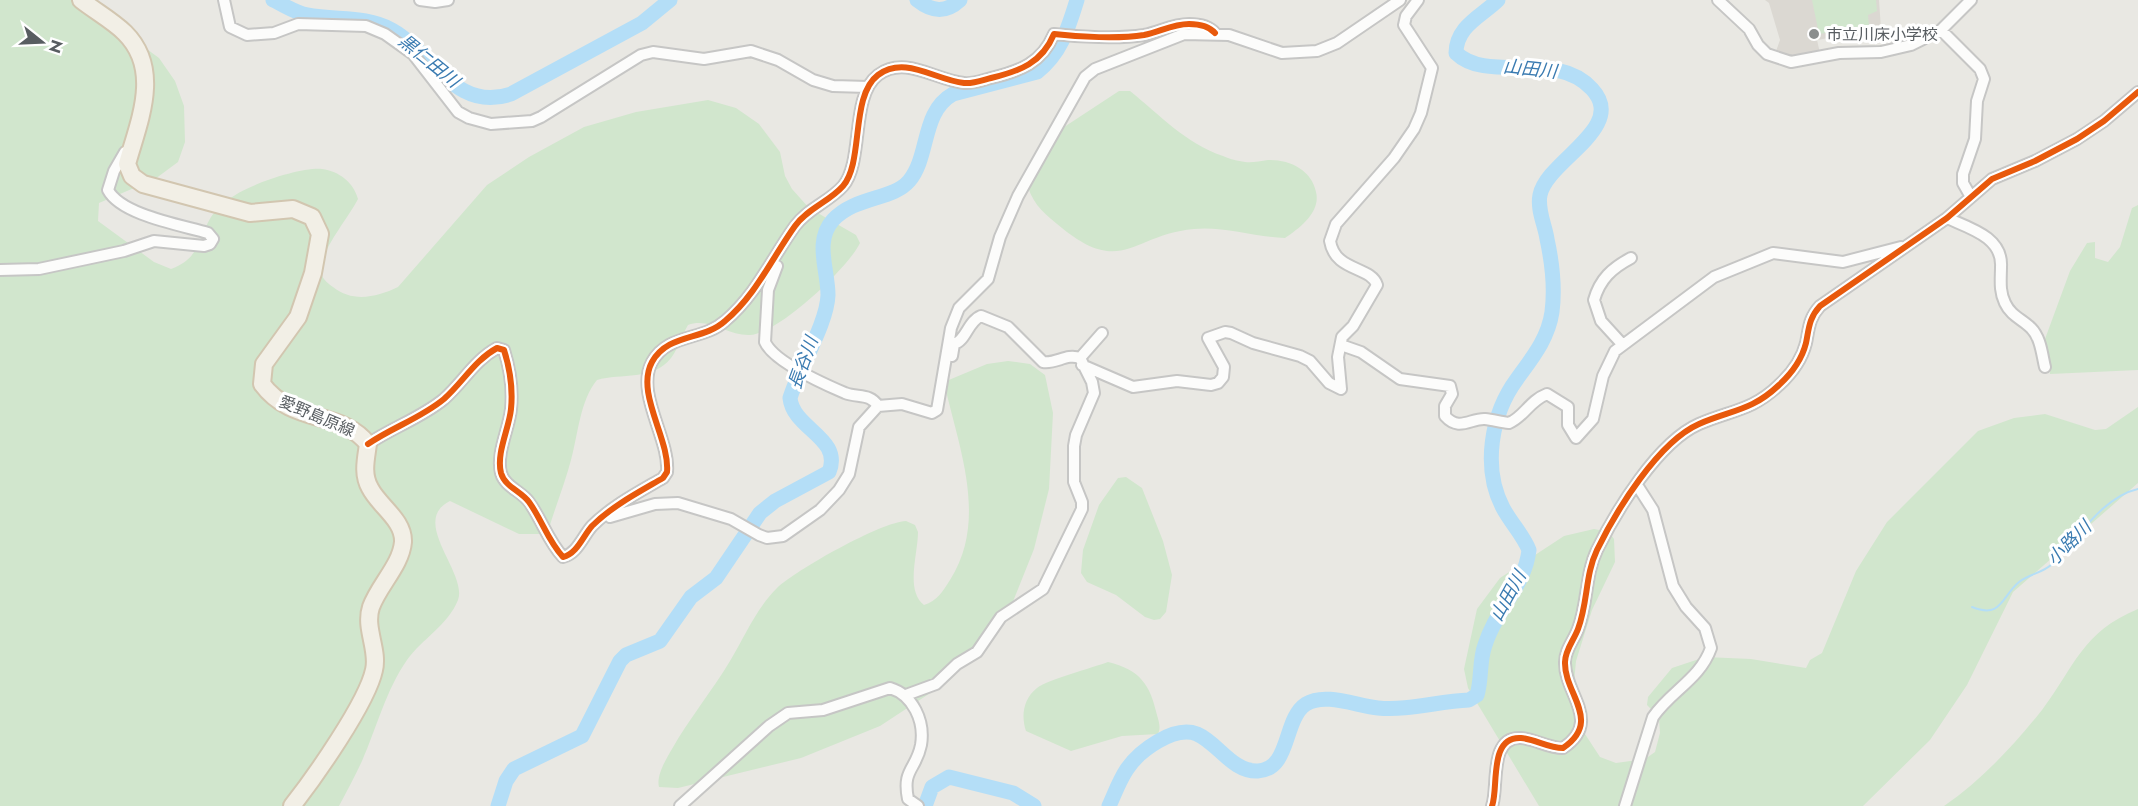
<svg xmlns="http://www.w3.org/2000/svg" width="2138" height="806" font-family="Jost,'Noto Sans JP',sans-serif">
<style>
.education{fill:#dbd8d2}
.green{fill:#d1e6cd}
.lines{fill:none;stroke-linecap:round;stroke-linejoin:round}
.stream{stroke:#b4def7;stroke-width:2}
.river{stroke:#b4def7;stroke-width:15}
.street-casing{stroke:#c6c6c5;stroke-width:14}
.primary-casing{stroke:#d2c6b0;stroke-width:20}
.street{stroke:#fcfcfb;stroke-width:10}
.primary{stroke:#f2efe6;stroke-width:16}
.cycleway-casing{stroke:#fff;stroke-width:10}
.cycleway{stroke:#e8590c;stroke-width:6}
.poi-dot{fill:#8b8e8e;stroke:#fff;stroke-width:2}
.labels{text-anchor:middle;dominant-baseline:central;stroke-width:6;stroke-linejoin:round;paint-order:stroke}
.poi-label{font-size:16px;fill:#585d61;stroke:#fff;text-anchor:start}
.street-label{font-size:16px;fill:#585d61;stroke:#fff}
.water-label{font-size:18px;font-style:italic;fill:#3a7bb1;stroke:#fff}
</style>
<rect width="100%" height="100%" fill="#e9e8e3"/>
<path class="education" d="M1765 0H1879L1881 29 1817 40 1820 53 1789 58 1775 54 1780 40 1769 3Z"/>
<path class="green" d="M0 0H95L129 36 159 58 175 81 184 106 185 142 178 162 155 179 99 203 98 221 154 262 171 269C200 258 197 241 211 217 215 211 222 206 227 201 243 186 300 167 322 169 339 171 354 183 358 199 349 217 321 250 321 269 320 277 327 283 333 287 353 303 377 297 398 287L487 185 529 157 584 127 636 112 708 100 736 108 759 124 780 152 785 176 792 189 809 208 856 235 860 243C848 268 778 334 750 335 728 336 709 317 688 325 682 335 678 349 671 358 653 381 621 373 597 380 580 400 578 435 571 460 565 483 556 505 549 528L540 534H519L450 501C409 521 468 573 458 600 448 625 422 639 407 660 386 690 377 727 362 761 355 776 347 791 339 806H0Z
M1812 0H1876L1877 11 1868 15 1869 26 1819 34Z
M1119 91H1130C1160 115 1185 143 1223 156 1229 159 1238 161 1245 162 1252 163 1260 161 1268 160 1289 159 1312 170 1316 192 1321 212 1300 228 1285 238 1255 237 1223 226 1194 229 1134 234 1122 277 1062 228 1046 215 1034 206 1028 187L1055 133Z
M2138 205V370L2050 374 2045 339 2070 271 2087 243 2095 242V258L2108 262 2120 247 2132 208Z
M1008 361 1030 364 1045 375 1053 413 1049 489 1034 549 1012 604 990 643 941 686 880 726 801 758 678 788 659 787C656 776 666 759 672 749 689 719 712 691 730 661 745 636 756 609 777 588 796 570 881 522 906 521L915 525 918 532C918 554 905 590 924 605 937 601 943 591 950 580 989 519 958 446 944 382L987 364Z
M2138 407V483L2013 592 1967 685 1930 740 1863 806H1539L1468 688 1464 669 1477 609 1500 578 1564 536 1594 529 1609 532 1614 539 1615 562 1592 610 1576 661 1572 704 1583 731 1600 757 1616 763 1645 759 1655 752 1660 733 1659 717 1647 705 1648 697 1672 668 1705 657 1751 659 1806 668 1810 660 1822 653 1856 571 1887 522 1978 431 2014 418 2045 414 2095 430 2106 429Z
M1126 477 1142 488 1163 541 1172 575 1166 612 1160 619 1154 620 1145 617 1116 595 1087 582 1081 573 1083 550 1099 505 1118 478Z
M2138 609V806H1944C1982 780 2013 746 2042 710 2075 666 2082 632 2138 609Z
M1108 662C1140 670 1150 684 1157 715 1159 722 1161 728 1158 734L1122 736 1071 751 1026 731C1021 716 1023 699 1037 688 1049 679 1092 668 1108 662Z"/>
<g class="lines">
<path class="stream" d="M1972 607C2002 619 2001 597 2019 582 2029 574 2043 573 2052 564 2077 540 2102 497 2138 489"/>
<path class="river" d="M273 0C284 5 296 13 307 15 337 21 364 15 392 30 433 53 455 113 511 94L642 23 670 0
M917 0C932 12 946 13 960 0
M498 806 506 781 514 769 582 736 620 661 626 655 660 641 691 597 716 578 760 513 775 501 829 472C843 438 793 429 790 398 799 368 827 324 828 295 828 270 814 241 833 220 855 196 893 200 909 181 930 156 921 112 953 94L1037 72C1061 53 1068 29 1077 0
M925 806 932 787 949 777 1013 793 1034 806
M1109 806C1115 793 1119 781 1127 769 1139 751 1174 725 1197 734 1218 743 1232 772 1258 771 1291 769 1283 719 1306 704 1325 692 1357 706 1378 708 1408 711 1439 701 1469 700L1477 695C1482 679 1479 661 1485 645 1496 609 1525 586 1529 550 1523 535 1511 523 1503 508 1482 468 1491 414 1517 379 1532 358 1548 339 1552 312 1555 289 1552 262 1547 239 1545 225 1537 210 1540 195 1547 160 1628 128 1592 89 1556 49 1488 84 1456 53 1456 26 1482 16 1498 0"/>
<g class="street-casing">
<path id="street" d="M224 0 230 27 247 35 274 33 298 24 366 26 385 34 413 54 458 112 469 118 491 124 532 121 541 117 641 55 653 52 704 59 751 51 778 60 813 80 833 86 868 87
M420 0 435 2 448 0
M1718 0 1749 29 1758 45 1767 54 1791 62 1839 53 1881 52 1911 45 1941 30 1971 0
M1941 30 1980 69 1984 79 1977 101 1975 139 1963 174V183L1971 197
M1947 218C1969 228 2003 237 2001 267 2001 279 1999 291 2005 303 2011 316 2022 319 2031 328 2041 338 2042 355 2045 367
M777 266 768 290 765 342C774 362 824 384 845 393 858 398 870 393 878 406
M0 270 39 269 124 251 154 241 204 246 210 244 213 239 208 233C181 225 121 215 108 190L114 171 125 152
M1622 344 1601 321 1594 300C1600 279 1612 268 1631 258
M1341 345 1361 352 1400 379 1450 386 1452 394 1445 406V416C1459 432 1471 418 1485 419 1493 420 1501 422 1509 423 1524 417 1529 401 1547 394L1568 407V425L1576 438 1593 419 1603 376 1615 351 1714 277 1773 253 1843 262 1901 247
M952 356 954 344C966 341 968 321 981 316L1008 327 1043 362C1057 364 1066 353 1080 358
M1082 365 1133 387 1177 381 1211 385 1218 383 1223 377 1224 367 1208 338 1225 332 1231 333 1253 343 1300 356 1310 361 1329 383 1341 389 1338 357 1342 337 1353 326 1377 285C1371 266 1335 272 1330 241L1336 224 1394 158 1414 129 1421 113 1432 68 1404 25 1406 16 1418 0
M368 444C393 427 421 418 444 399 463 382 475 360 497 348L504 350C510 369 513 389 511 409 509 429 496 453 501 473 505 487 521 491 529 502 542 520 548 541 563 557 577 554 583 536 592 526 612 506 639 492 663 478L667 472C670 439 635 393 652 362 668 333 703 341 725 321 756 295 772 258 795 226 808 208 829 202 843 186 864 162 850 96 878 75 905 55 935 80 964 83 973 84 983 80 991 78 1020 71 1042 63 1054 34 1079 37 1119 39 1144 35 1160 32 1172 24 1189 24 1198 24 1209 26 1215 33
M610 517 655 504 678 503 731 519 759 535 767 538 783 536 820 510 839 490 849 474 859 427 878 406 902 404 932 413 937 410 951 328 959 308 988 279 1000 237 1018 196 1085 77 1095 69 1184 34 1229 35 1282 53 1317 51 1337 43 1400 0
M906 695 936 684 957 664 977 652 1001 617 1043 589 1082 509V502L1074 482V446L1076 435 1094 393 1092 382 1080 358 1102 333
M680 806 769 726 788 713 823 710 890 688C913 695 925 721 921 745 916 770 902 769 908 799L918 806
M1492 806C1499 788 1488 736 1521 738 1535 739 1548 748 1563 748 1603 721 1564 694 1565 662 1565 650 1574 640 1578 629 1588 603 1585 575 1597 550 1616 511 1658 442 1699 424 1731 410 1752 411 1779 385 1791 374 1802 359 1806 343 1809 328 1809 318 1820 306L1947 218 1992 179 2035 161 2077 139 2104 121 2138 92
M1625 806 1653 717C1671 691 1700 679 1711 648L1705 628 1686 607 1673 586 1653 510 1637 485"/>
</g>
<g class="primary-casing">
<path id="primary" d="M81 0C95 11 113 21 125 33 162 70 139 121 127 164L132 176 143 184 250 213 293 209 312 217 320 234 313 273 298 317 264 364 262 384C292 425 342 410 368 444 366 459 362 474 370 488 379 506 404 520 403 542 401 565 379 585 371 607 364 628 379 650 374 670 367 703 314 778 292 806"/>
</g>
<use href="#street" class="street"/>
<use href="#primary" class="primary"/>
<g class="cycleway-casing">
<path id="cycleway" d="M368 444C393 427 421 418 444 399 463 382 475 360 497 348L504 350C510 369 513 389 511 409 509 429 496 453 501 473 505 487 521 491 529 502 542 520 548 541 563 557 577 554 583 536 592 526 612 506 639 492 663 478L667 472C670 439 635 393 652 362 668 333 703 341 725 321 756 295 772 258 795 226 808 208 829 202 843 186 864 162 850 96 878 75 905 55 935 80 964 83 973 84 983 80 991 78 1020 71 1042 63 1054 34 1079 37 1119 39 1144 35 1160 32 1172 24 1189 24 1198 24 1209 26 1215 33
M1492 806C1499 788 1488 736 1521 738 1535 739 1548 748 1563 748 1603 721 1564 694 1565 662 1565 650 1574 640 1578 629 1588 603 1585 575 1597 550 1616 511 1658 442 1699 424 1731 410 1752 411 1779 385 1791 374 1802 359 1806 343 1809 328 1809 318 1820 306L1947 218 1992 179 2035 161 2077 139 2104 121 2138 92"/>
</g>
<use href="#cycleway" class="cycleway"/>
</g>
<circle class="poi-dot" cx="1814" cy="34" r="6"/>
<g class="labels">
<g class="poi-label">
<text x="1826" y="34">市立川床小学校</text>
</g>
<g class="street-label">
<text transform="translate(317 416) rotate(23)">愛野島原線</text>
</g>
<g class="water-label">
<text transform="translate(429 61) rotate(39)">黒仁田川</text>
<text transform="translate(1530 69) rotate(6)">山田川</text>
<text transform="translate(803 363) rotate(-70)">長谷川</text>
<text transform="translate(2069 543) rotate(-45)">小路川</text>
<text transform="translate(1508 596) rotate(-61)">山田川</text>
</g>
</g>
<g transform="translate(42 42) rotate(108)" stroke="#ffffff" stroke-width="4.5" paint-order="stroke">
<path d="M0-4.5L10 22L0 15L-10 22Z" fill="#585d61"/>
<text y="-9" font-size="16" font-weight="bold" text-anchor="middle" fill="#585d61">N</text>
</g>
</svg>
